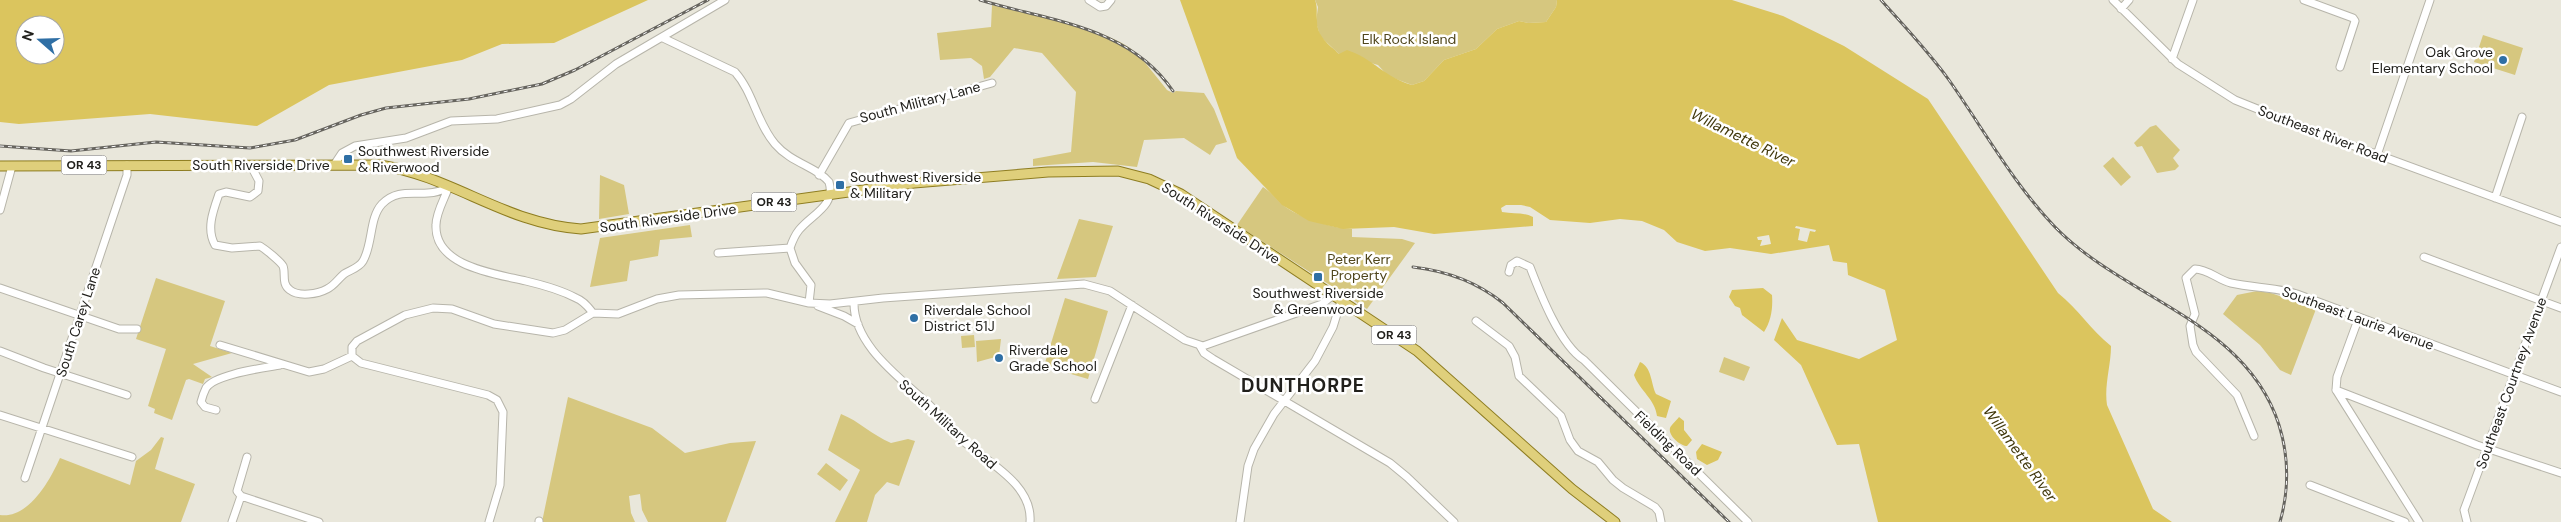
<svg xmlns="http://www.w3.org/2000/svg" width="2561" height="522" font-family="'DM Sans',sans-serif">
<style>
.green{fill:#d6c77f}
.water{fill:#dbc55e;fill-rule:evenodd}
.pier{fill:#e9e7db}
.lines{fill:none;stroke-linecap:round;stroke-linejoin:round}
.minor-casing{stroke:#b7b5aa;stroke-width:9}
.major-casing{stroke:#8e7d21;stroke-width:11}
.minor{stroke:#fff;stroke-width:7}
.major{stroke:#dfcf7b;stroke-width:9}
.rail-casing{stroke:#66645e;stroke-width:3}
.rail{stroke:#fff;stroke-width:1;stroke-dasharray:4;stroke-linecap:butt}
.poi-dot{fill:#2f6fa5;stroke:#fff;stroke-width:2}
.labels{text-anchor:middle;dominant-baseline:central;stroke-width:5;stroke-linejoin:round;paint-order:stroke}
.shield{fill:#fff;stroke:#646360;stroke-width:1}
.shield-label{font-size:12px;font-weight:bold;fill:#21201c}
.park-label{font-size:14px;fill:#50461c;stroke:#fff}
.poi-label{font-size:14px;fill:#21201c;stroke:#fff;text-anchor:start}
.street-label{font-size:14px;fill:#21201c;stroke:#fff}
.water-label{font-size:15px;font-style:italic;fill:#41380b;stroke:#fff}
.district-label{font-size:19px;font-weight:bold;letter-spacing:1px;fill:#21201c;stroke:#fff}
</style>
<rect width="100%" height="100%" fill="#e9e7db"/>
<path class="green" d="M1315 0H1557L1556 7 1546 22 1528 23 1519 21 1497 29 1476 49 1444 60 1424 81 1412 85 1388 76 1378 65 1339 54 1320 36 1316 22 1318 7Z
M992 5C1029 15 1111 28 1137 54 1148 65 1157 78 1167 90L1173 93 1176 91 1204 93 1214 109 1227 142 1216 145 1210 155 1184 138 1144 140 1137 167 1093 162 1033 166V159L1071 152 1076 92 1042 53 1014 48 990 77 984 79 982 66 971 58 940 60 937 33 991 27Z
M2483 35 2523 48 2515 75 2474 62Z
M2156 125 2180 150 2173 158 2179 166 2175 170 2157 173 2142 146 2137 147 2134 143 2150 127Z
M2113 157 2131 177 2121 186 2103 166Z
M600 175 624 185 629 214 599 219Z
M1263 187C1271 192 1276 199 1283 205 1297 217 1334 229 1352 229V237L1402 239 1415 243 1367 309 1237 225Z
M1079 219 1113 226 1096 277 1057 279Z
M690 225 692 237 660 240 658 256 630 261 627 281 590 287 600 238Z
M156 278 225 301 210 346 232 353 193 364 212 377 205 379 203 384 189 379 186 380 172 420 154 413 155 409 148 406 166 349 136 339Z
M2257 291 2271 293 2316 309 2291 375 2280 370 2260 345 2223 314 2237 295Z
M1065 298 1108 311 1088 379 1044 366Z
M974 335 975 347 962 348 961 336Z
M1001 339 999 356 977 362 976 341Z
M1724 357 1750 367 1744 381 1719 372Z
M568 397 652 428 685 453 730 443 756 441 726 522H648L642 510 640 494 629 496 631 513 635 522H542Z
M841 414C859 421 872 435 891 443L908 439 915 441 899 486 887 482 875 495 867 522H835L860 470 828 450Z
M161 437 164 438 155 469 195 484 181 522H0V515C29 519 50 480 60 458L130 485 136 461 151 450Z
M826 463 848 480 840 491 817 474Z"/>
<path class="water" d="M0 0H648L554 43 502 44 462 60 329 85 257 126 150 114 19 124 0 122ZM25 25H55V55H25Z
M1180 0H1315C1318 8 1316 12 1317 21 1317 37 1329 44 1339 54L1347 50C1372 58 1386 78 1412 85L1424 81 1444 60 1476 49 1497 29 1519 21 1528 23 1546 22 1556 7 1557 0H1732L1783 16 1844 46 1928 99 2058 293C2078 309 2091 330 2111 346 2111 366 2104 385 2107 405L2153 509 2172 522H1878L1859 444 1837 445 1801 365 1774 340 1782 318 1797 340 1859 359 1897 340 1885 290 1848 275 1847 263 1833 261 1829 245 1771 254 1730 248 1705 251 1677 242 1664 230 1642 221 1620 219 1590 223 1550 220 1530 207 1521 205H1506L1501 208 1502 212C1513 214 1523 212 1533 217V226L1434 234 1394 227 1343 229 1309 221 1282 205 1237 158Z
M1763 288 1772 295C1773 309 1771 321 1764 332L1742 315 1740 308 1735 306 1729 297 1732 290Z
M1640 362C1652 367 1651 384 1656 394L1671 401 1666 418 1657 416C1655 399 1640 391 1634 375Z
M1679 417 1684 421V430L1692 440 1687 446C1681 446 1668 436 1670 428 1671 425 1677 420 1679 417Z
M1702 444 1722 452 1718 460 1707 465 1697 459 1696 452Z"/>
<path class="pier" d="M1796 226 1816 230 1815 232 1810 231 1807 242 1798 240 1800 229 1795 228Z
M1769 235 1771 244 1760 246 1762 240H1758L1757 237Z"/>
<g class="lines">
<g class="minor-casing">
<path id="minor" d="M1089 0 1100 7 1106 6 1111 0
M2113 0 2178 64 2235 100 2305 128 2561 222
M2304 0 2353 18 2355 21 2340 67
M2121 9 2129 0
M663 38 735 72C753 92 757 123 775 144 791 163 817 167 829 182 836 206 812 214 799 230 795 235 792 242 790 248L795 263 811 285 809 303
M2172 59 2193 0
M2377 155 2430 0
M334 165 342 153 355 146 406 138 451 121 497 119 560 105 571 99 616 64 725 0
M251 166 259 181 258 191 250 197 226 192 219 194C213 211 206 229 215 245L232 248 260 246C265 249 280 261 283 266 286 273 281 284 290 290 299 297 318 294 327 289 334 286 338 279 344 274 350 270 359 268 363 261 373 244 369 218 382 204 402 183 427 202 449 186
M819 175 849 123 992 83
M449 186C445 198 436 212 436 225 434 267 497 274 526 281 543 285 561 290 576 298 584 301 588 307 593 313L565 330 553 333 494 324 452 309 433 308 405 315 357 341 352 347V356L361 363 488 395 497 400 503 412 500 485 489 522
M2495 198 2522 117
M0 210 12 166
M718 253 790 248
M2424 257 2561 308
M1509 272 1511 265 1517 261 1530 267C1540 293 1560 345 1584 360L1748 522
M0 288 119 329H137
M854 302C853 344 898 376 925 401 939 413 949 428 962 440 987 462 1033 484 1030 522
M818 306 844 316 858 324
M593 313 618 314 657 299 679 295 767 293 809 303 830 304 883 298 1084 284 1110 291 1185 340 1203 346 1322 304 1333 295
M1476 321 1509 346 1515 357 1519 376 1561 416 1570 440 1578 451 1598 462 1613 480 1623 488 1655 507 1659 512 1661 522
M220 345 309 372 324 369 352 356
M1200 346 1204 353 1213 359 1390 463 1407 477 1454 522
M0 351 44 368 127 395
M2336 390 2477 445 2561 473
M2336 390 2419 522
M2336 390 2337 377 2359 317
M1095 399 1132 305
M216 410 205 407 201 402C202 398 204 392 206 388 215 374 264 368 280 365
M0 415 132 457
M2254 436 2237 395 2196 352 2193 345 2190 326 2195 314 2186 278 2195 269C2208 269 2218 280 2231 283 2253 288 2275 287 2297 294L2561 392
M25 478 127 175V165
M2310 485 2405 522
M241 496 319 522
M241 496 237 491 247 457
M232 522 241 496
M539 522V521
M1240 522 1248 466 1254 449 1274 414 1315 361 1333 327 1341 301
M2467 522 2464 510 2467 502 2561 247"/>
</g>
<g class="major-casing">
<path id="major" d="M0 166 380 165C454 177 506 224 581 229L914 183 1048 172 1118 171 1149 179 1181 194 1417 351 1572 489 1615 522"/>
</g>
<use href="#minor" class="minor"/>
<use href="#major" class="major"/>
<g class="rail-casing">
<path id="rail" d="M980 0C1049 21 1129 26 1173 91
M1881 0C1904 26 1929 52 1949 80 1984 130 2013 183 2055 227 2125 299 2246 321 2279 425 2289 457 2289 490 2280 522
M0 146 71 151 156 142 250 148 295 140 361 115 386 108 469 99 542 84 575 70 708 0
M1413 267C1447 271 1477 282 1503 303L1729 522"/>
</g>
<use href="#rail" class="rail"/>
</g>
<g class="poi-dot">
<circle cx="2503" cy="60" r="5"/>
<rect x="343" y="154" width="10" height="10" rx="2.5"/>
<rect x="835" y="180" width="10" height="10" rx="2.5"/>
<rect x="1313" y="272" width="10" height="10" rx="2.5"/>
<circle cx="914" cy="318" r="5"/>
<circle cx="999" cy="358" r="5"/>
</g>
<g class="labels">
<g class="shield">
<rect x="61.5" y="155.5" width="45" height="19" rx="4"/>
<rect x="751.5" y="192.5" width="45" height="19" rx="4"/>
<rect x="1371.5" y="325.5" width="45" height="19" rx="4"/>
</g>
<g class="shield-label">
<text x="84" y="165">OR 43</text>
<text x="774" y="202">OR 43</text>
<text x="1394" y="335">OR 43</text>
</g>
<g class="park-label">
<text x="1409" y="39">Elk Rock Island</text>
<text x="1359" y="259">Peter Kerr<tspan x="1359" dy="16">Property</tspan></text>
</g>
<g class="poi-label">
<text x="2493" y="52" text-anchor="end">Oak Grove<tspan x="2493" dy="16">Elementary School</tspan></text>
<text x="358" y="151">Southwest Riverside<tspan x="358" dy="16">&amp; Riverwood</tspan></text>
<text x="850" y="177">Southwest Riverside<tspan x="850" dy="16">&amp; Military</tspan></text>
<text x="1318" y="293" text-anchor="middle">Southwest Riverside<tspan x="1318" dy="16">&amp; Greenwood</tspan></text>
<text x="924" y="310">Riverdale School<tspan x="924" dy="16">District 51J</tspan></text>
<text x="1009" y="350">Riverdale<tspan x="1009" dy="16">Grade School</tspan></text>
</g>
<g class="street-label">
<text transform="translate(920 102) rotate(-15)">South Military Lane</text>
<text transform="translate(2323 134) rotate(21)">Southeast River Road</text>
<text x="261" y="165">South Riverside Drive</text>
<text transform="translate(668 218) rotate(-8)">South Riverside Drive</text>
<text transform="translate(1221 223) rotate(33)">South Riverside Drive</text>
<text transform="translate(2358 318) rotate(20)">Southeast Laurie Avenue</text>
<text transform="translate(78 322) rotate(-72)">South Carey Lane</text>
<text transform="translate(2511 383) rotate(-70)">Southeast Courtney Avenue</text>
<text transform="translate(948 424) rotate(42)">South Military Road</text>
<text transform="translate(1668 443) rotate(44)">Fielding Road</text>
</g>
<g class="water-label">
<text transform="translate(1743 138) rotate(26)">Willamette River</text>
<text transform="translate(2020 454) rotate(54)">Willamette River</text>
</g>
<g class="district-label">
<text x="1303" y="385">DUNTHORPE</text>
</g>
</g>
<g transform="translate(40 40) rotate(290)"><circle r="24" fill="#ffffff" stroke="#a6a6a4"/>
<path d="M0-4L9 19L0 12L-9 19Z" fill="#2f6fa5"/>
<text y="-8" font-size="14" font-weight="bold" text-anchor="middle" fill="#21201c">N</text>
</g>
</svg>
